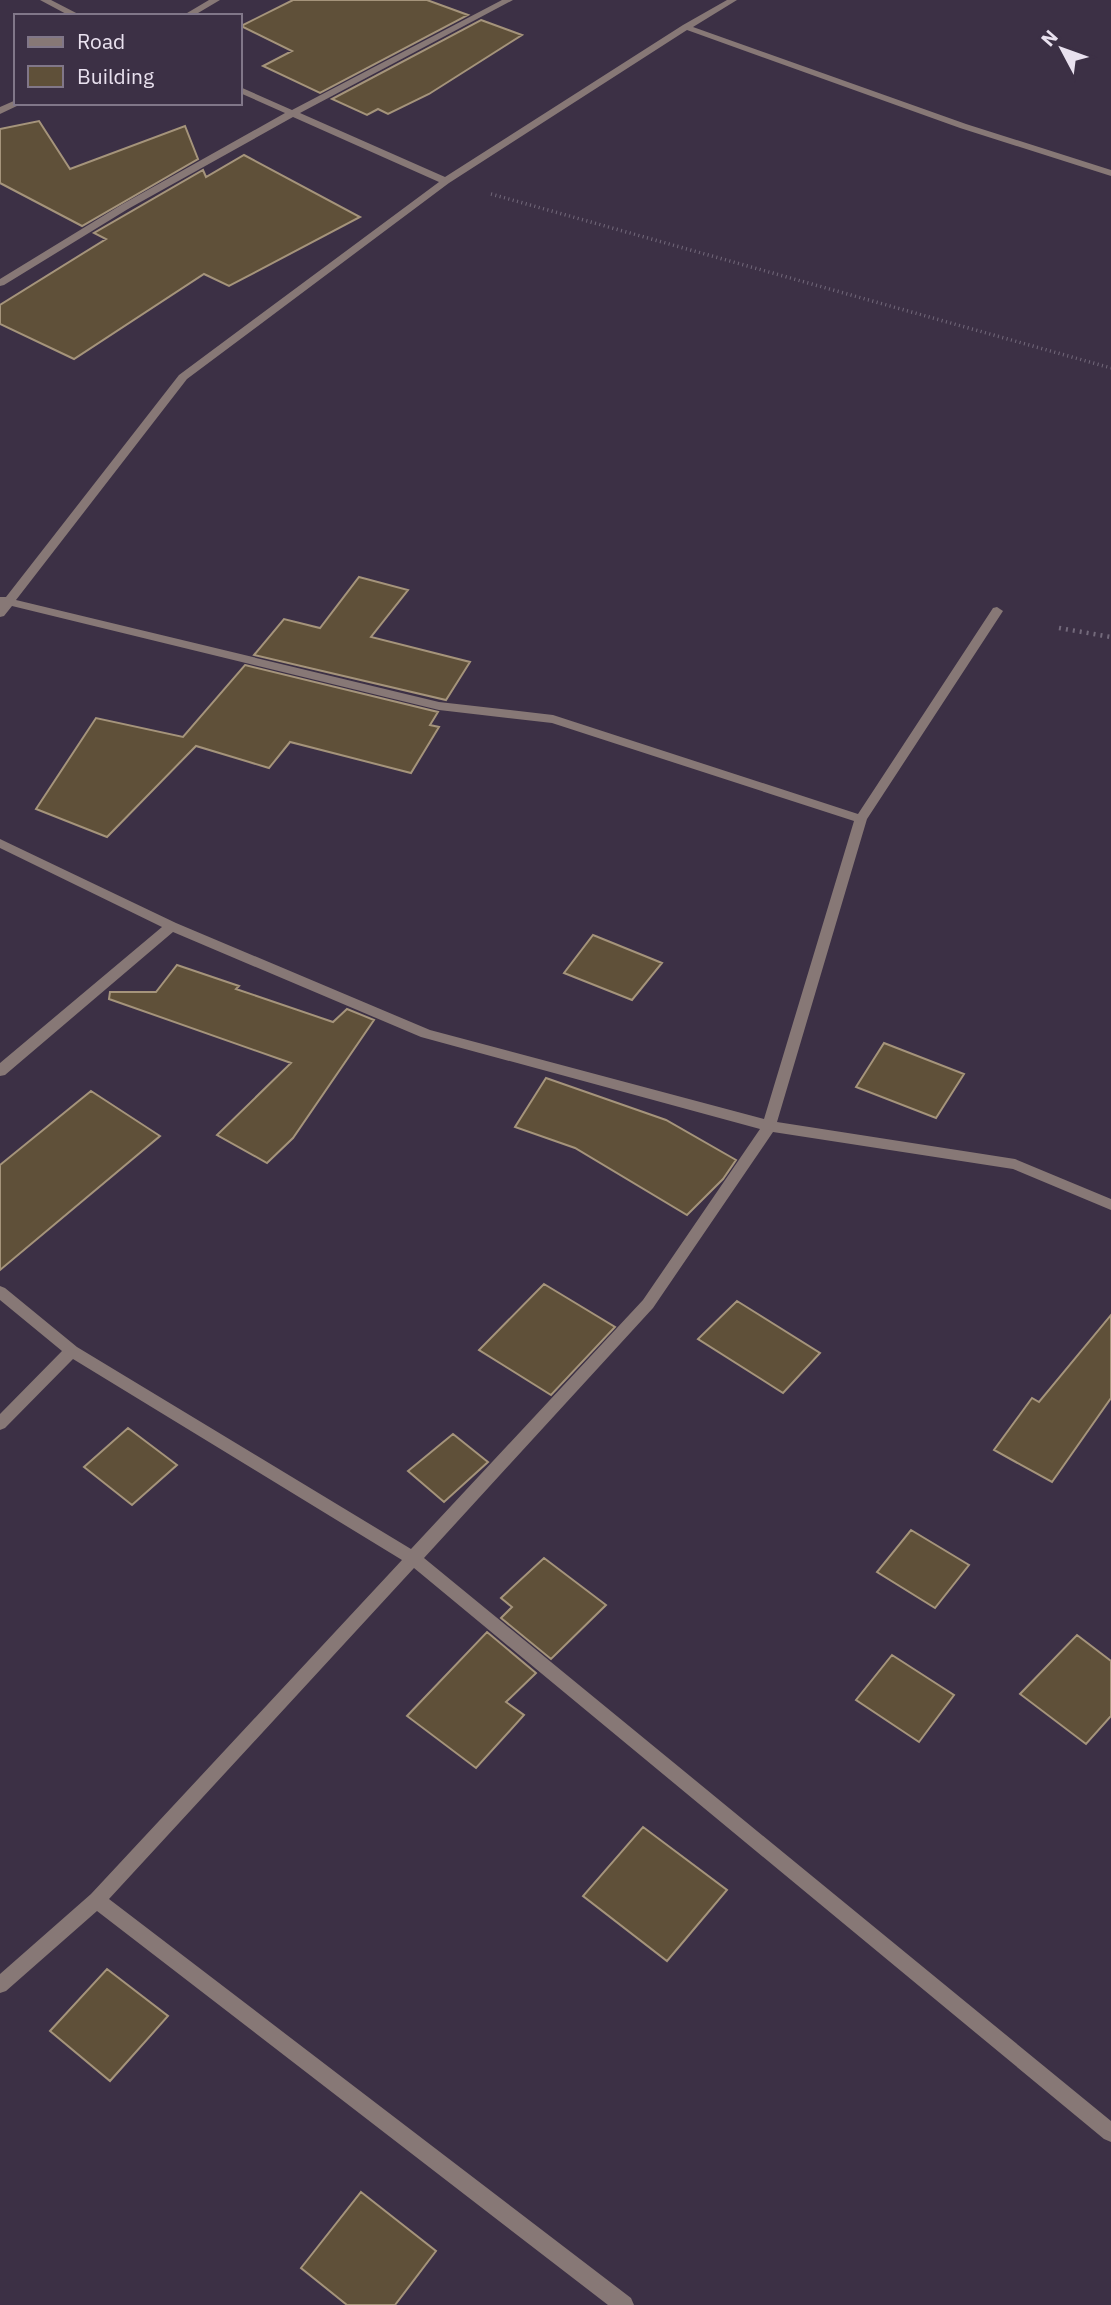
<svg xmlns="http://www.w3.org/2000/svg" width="1111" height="2305" font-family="'IBM Plex Sans',sans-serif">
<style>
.building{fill:#5f5039;stroke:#a5947b;stroke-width:2}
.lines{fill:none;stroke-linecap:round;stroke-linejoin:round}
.path-far1{stroke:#73697b;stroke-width:3.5;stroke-dasharray:1 3.5;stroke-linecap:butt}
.path{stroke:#73697b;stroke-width:4.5;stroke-dasharray:2 5;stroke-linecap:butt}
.minor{fill:#877876;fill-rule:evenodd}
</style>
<rect width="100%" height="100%" fill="#3c3045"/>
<path class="building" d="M293 0H427L468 15 320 93 263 66 292 51 241 26Z
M481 20 522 35 429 94 388 114 378 109 367 115 332 99Z
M39 121 70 169 185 126 198 159 82 226 0 183V129Z
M244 155 360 217 229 286 204 274 74 359 0 324V305L106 239 94 233 203 170 206 177Z
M359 577 408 590 371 637 470 662 446 700 254 655 284 619 320 628Z
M245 665 438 712 430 725 439 727 411 773 290 742 269 768 196 746 107 837 36 809 96 718 183 737Z
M593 935 662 963 632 1000 564 973Z
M177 965 239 986 236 989 333 1022 347 1009 374 1020 293 1138 267 1163 217 1135 291 1063 109 999 110 992H156Z
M884 1043 964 1074 936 1118 856 1087Z
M546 1078 666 1120 736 1160 723 1179 687 1215 575 1148 515 1127Z
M91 1091 160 1136 0 1270V1165Z
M544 1284 615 1327 551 1395 479 1350Z
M737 1301 820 1353 783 1393 698 1339Z
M1111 1315V1398L1052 1482 994 1450 1032 1398 1039 1402Z
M128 1428 177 1465 132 1505 84 1467Z
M453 1434 488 1462 444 1502 408 1471Z
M911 1530 969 1565 935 1608 877 1572Z
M544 1558 606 1605 551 1659 501 1618 512 1607 501 1598Z
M487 1632 536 1673 506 1702 524 1715 476 1768 407 1716Z
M1077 1635 1111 1661V1716L1086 1744 1020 1694Z
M892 1655 954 1695 919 1742 856 1700Z
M643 1827 727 1890 667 1961 583 1896Z
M107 1969 168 2016 110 2081 50 2031Z
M361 2192 436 2251 395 2305H347L301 2268Z"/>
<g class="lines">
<path class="path-far1" d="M491 194 1111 368"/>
<path class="path" d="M1059 628 1111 637"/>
<path class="minor" d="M40 0H51L82 16H70Z
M209 0H220L193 16H182Z
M502 0H513L300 113 445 177 683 25 727 0H737L693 27 966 124 1111 170V176L960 128 687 30 449 183 187 379 16 600 439 702 553 715 858 814 993 608 997 607 1003 611 867 819 777 1122 1015 1159 1111 1199V1210L1013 1169 773 1132 653 1308 424 1558 1111 2121V2142L1104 2139 414 1568 109 1899 631 2298 634 2305H608L97 1911 6 1991 0 1993V1974L91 1894 402 1560 73 1359 5 1428 0 1430V1414L62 1351 0 1300V1286L5 1288 77 1347 411 1549 643 1300 760 1129 421 1037 173 932 5 1075 0 1076V1063L162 927 0 848V839L176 923 430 1030 764 1119 854 821 552 723 439 710 12 606 4 616 0 617V597H6L179 375 439 182 293 117 128 209 4 285 0 286V279L121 205 285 113 240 93V87L292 110Z
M16 100V103H20L19 105 0 114V107Z"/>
</g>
<rect x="14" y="14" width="228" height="91" fill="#3c3045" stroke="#817789" stroke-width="2"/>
<rect x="28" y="37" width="35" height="10" fill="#877876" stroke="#817789" stroke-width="2"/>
<text x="77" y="49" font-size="21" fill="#e9e1ef">Road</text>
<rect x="28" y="66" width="35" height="21" fill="#5f5039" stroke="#817789" stroke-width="2"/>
<text x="77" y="84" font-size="21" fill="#e9e1ef">Building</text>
<g transform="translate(1062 49) rotate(311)" stroke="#3c3045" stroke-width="5" paint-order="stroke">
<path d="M0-5L12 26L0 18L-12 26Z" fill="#e9e1ef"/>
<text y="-10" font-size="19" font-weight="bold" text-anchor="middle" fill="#e9e1ef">N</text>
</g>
</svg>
